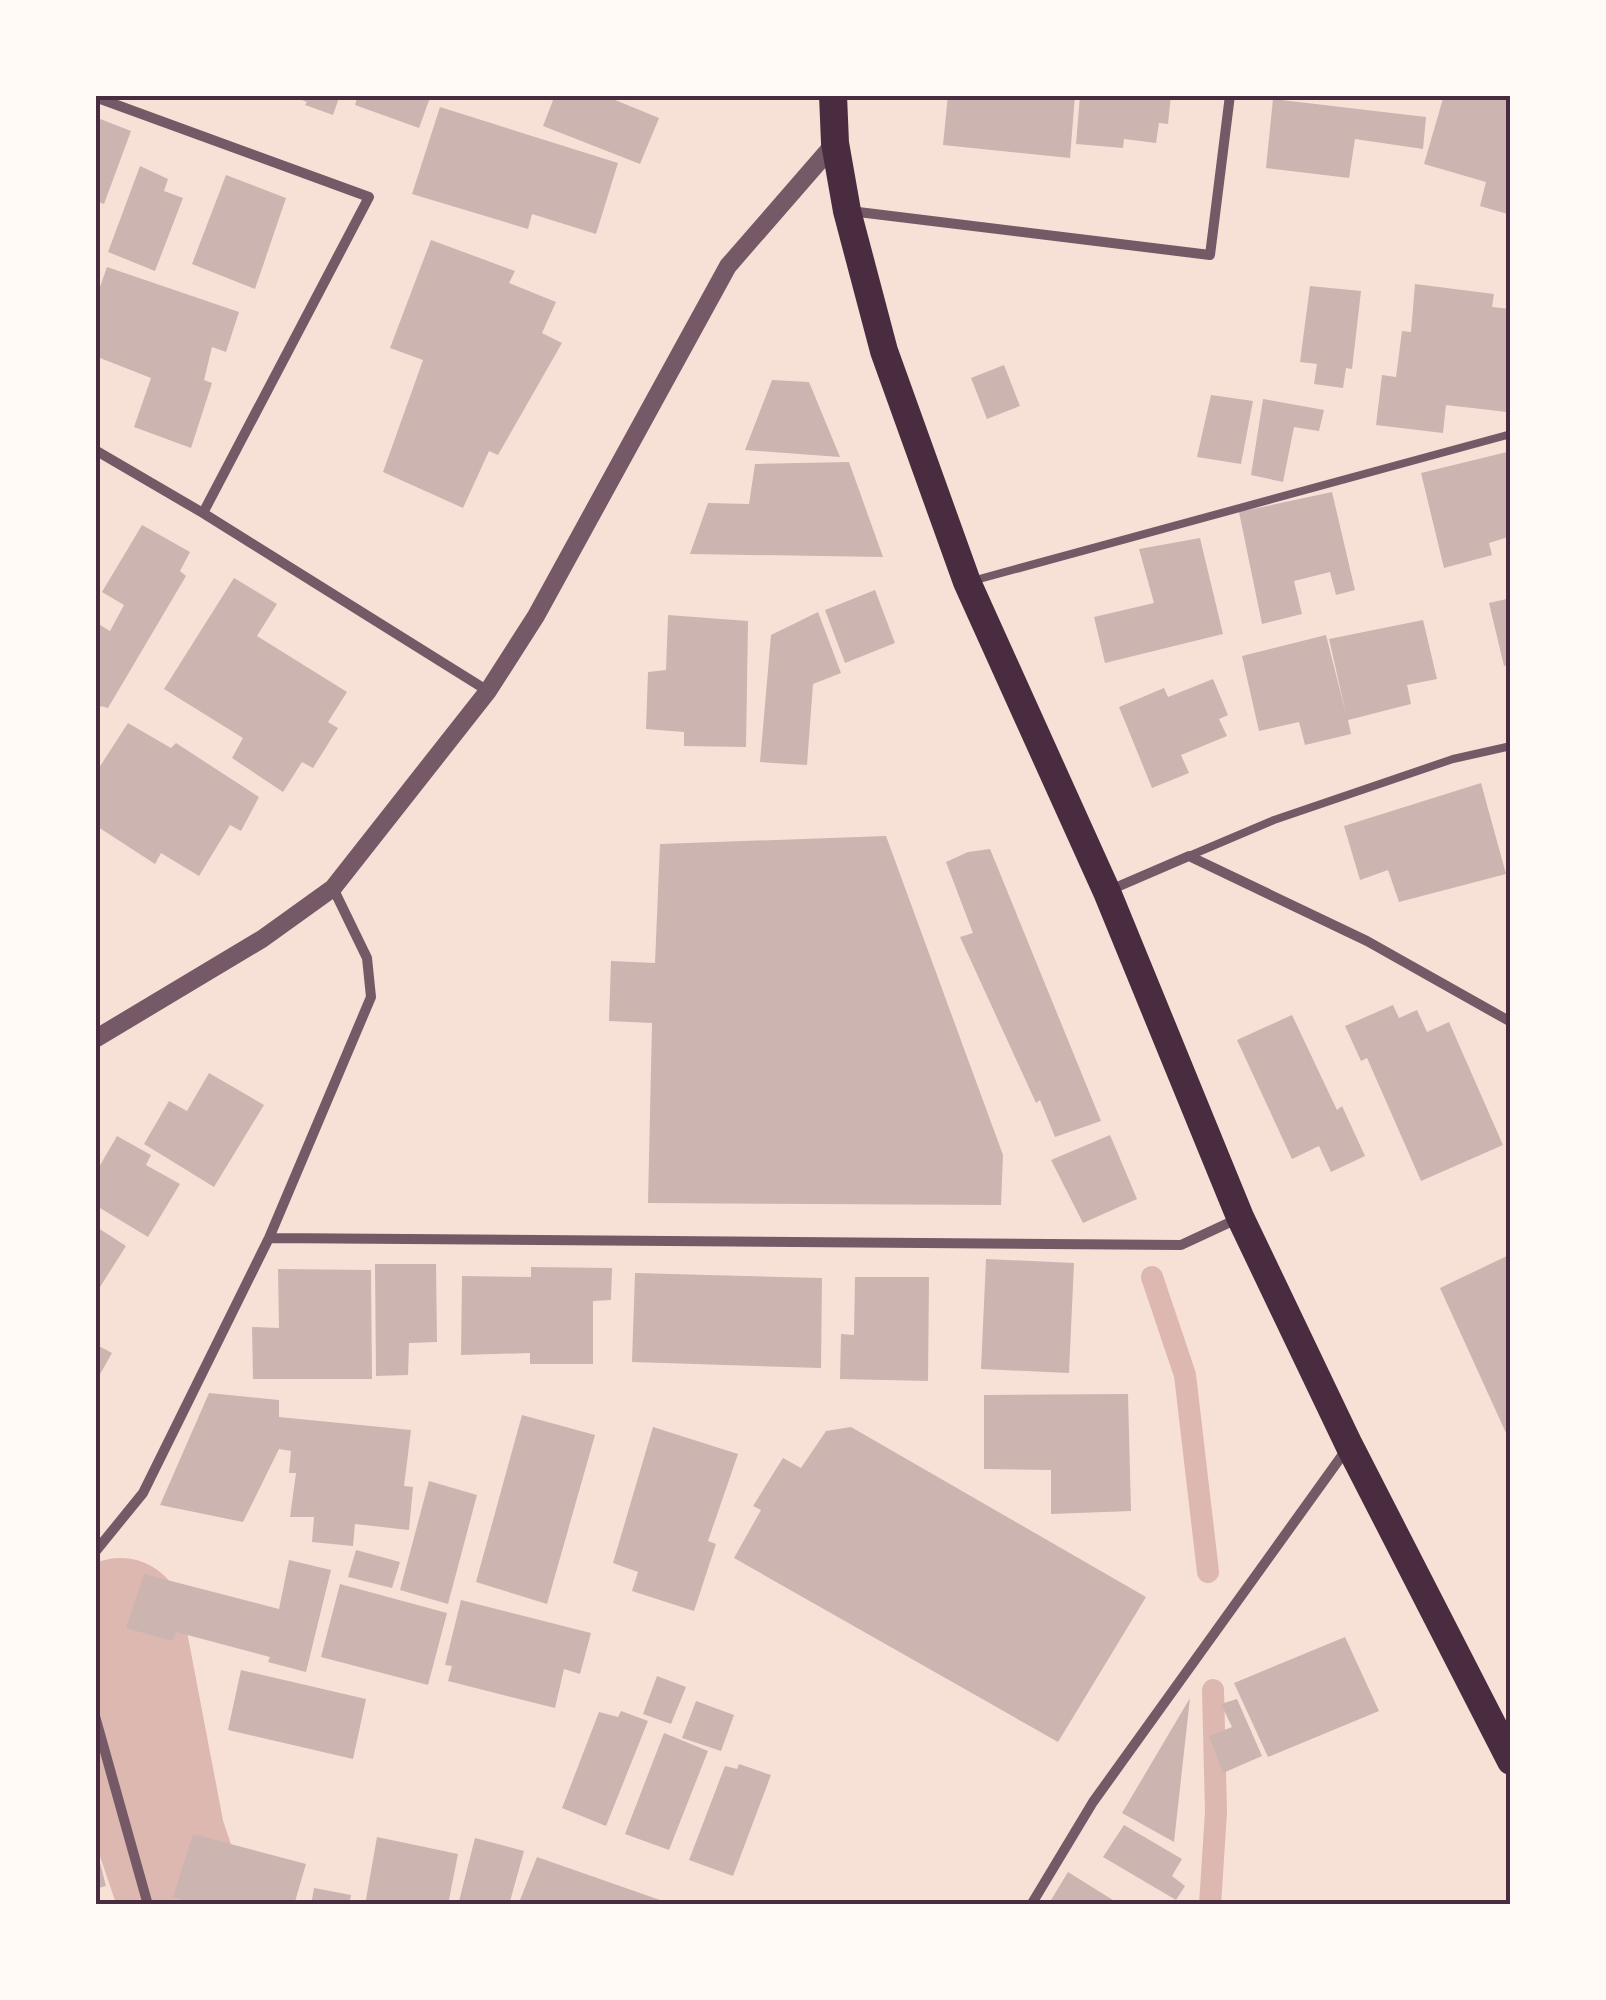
<svg xmlns="http://www.w3.org/2000/svg" width="1606" height="2000" font-family="'Exo 2',sans-serif">
<style>
.lines{fill:none;stroke-linecap:round;stroke-linejoin:round}
.stream{stroke:#dcb8b0;stroke-width:22}
.river{stroke:#dcb8b0;stroke-width:128}
.building{fill:#ccb4b1}
.service{stroke:#755966;stroke-width:8}
.minor{stroke:#755966;stroke-width:10}
.tertiary{stroke:#755966;stroke-width:18}
.trunk{stroke:#4a2c40;stroke-width:28}
.neatline{fill:none;stroke:#4a2c40;stroke-width:4}
</style>
<rect width="100%" height="100%" fill="#f7e1d7"/>
<g class="lines">
<path class="stream" d="M1152 1277 1185 1375 1208 1572
M1210 1905 1216 1812 1213 1690"/>
<path class="river" d="M120 1622 161 1837 184 1905"/>
</g>
<path class="building" d="M301 95H340L333 115 305 105 307 102 299 99Z
M358 95H431L419 128 355 105Z
M555 95H603L659 118 640 164 543 126Z
M948 95H1075L1070 158 943 145Z
M1080 95H1171L1168 124 1159 123 1156 143 1124 139 1123 148 1076 144Z
M1444 95H1511V215L1480 206 1486 182 1424 164Z
M1273 99 1426 117 1423 149 1355 139 1349 178 1266 168Z
M440 107 618 163 596 234 532 214 528 229 412 194Z
M95 117 131 131 104 204 95 201Z
M140 166 168 179 164 191 183 198 155 271 108 252Z
M226 175 286 198 255 289 192 264Z
M431 240 515 271 509 283 556 302 542 333 562 343 498 455 489 451 463 508 383 472 423 360 390 348Z
M107 267 239 312 226 352 212 347 204 380 212 383 191 448 134 427 151 378 95 356V301Z
M1415 284 1494 294 1492 307 1511 309V381L1507 412 1446 405 1443 433 1376 425 1382 375 1396 377 1402 331 1411 332Z
M1310 286 1361 291 1352 369 1346 368 1343 388 1314 384 1317 364 1300 362Z
M1004 365 1020 406 987 419 971 378Z
M772 380 809 382 840 457 745 450Z
M1211 395 1253 401 1241 464 1197 457Z
M1263 399 1324 410 1319 431 1294 427 1283 482 1251 475Z
M1511 451V536L1489 543 1492 555 1444 568 1421 473Z
M849 462 883 557 690 554 708 503 749 504 755 464Z
M1332 492 1355 590 1336 595 1330 572 1294 581 1302 614 1262 624 1239 512Z
M142 525 190 552 180 571 186 576 108 708 101 706 95 716V622L110 631 124 605 102 592Z
M1200 538 1223 634 1105 663 1094 617 1154 603 1139 549Z
M234 578 277 604 257 636 347 692 328 722 338 728 313 768 302 762 283 792 232 758 243 738 164 689Z
M875 590 895 643 845 663 825 610Z
M1511 598V664L1504 666 1489 603Z
M818 612 841 673 813 684 807 765 760 762 771 635Z
M668 615 748 621 746 747 684 746V732L646 729 648 672 666 670Z
M1423 620 1437 679 1407 685 1411 704 1348 720 1351 734 1305 745 1299 722 1259 731 1242 656 1326 635 1346 714 1329 639Z
M1213 679 1228 715 1219 719 1227 736 1181 755 1189 773 1152 788 1119 707 1164 688 1168 697Z
M128 723 171 748 176 743 259 797 241 831 230 825 199 876 161 853 155 864 95 825V774Z
M1481 783 1506 874 1399 902 1388 870 1360 880 1344 826Z
M886 836 1003 1155 1001 1205 648 1203 652 1023 609 1021 611 961 655 963 660 844Z
M990 849 1101 1121 1055 1137 1040 1100 1036 1103 960 937 973 933 946 862 968 852Z
M1393 1005 1399 1018 1417 1010 1427 1032 1449 1022 1503 1145 1421 1181 1367 1058 1361 1061 1345 1026Z
M1292 1015 1337 1110 1342 1106 1365 1156 1331 1172 1319 1146 1292 1159 1237 1040Z
M209 1073 264 1105 214 1187 144 1144 169 1101 187 1111Z
M1110 1135 1137 1199 1083 1223 1051 1160Z
M117 1136 151 1155 146 1165 180 1184 148 1237 95 1205V1174Z
M95 1226 126 1246 95 1295Z
M1511 1254V1431L1506 1433 1440 1288Z
M986 1259 1074 1263 1069 1373 981 1369Z
M375 1264H436L437 1342 409 1343 408 1375 376 1376Z
M531 1267 612 1268 611 1300 593 1301V1364H530V1353L461 1355 462 1276 531 1277Z
M278 1269 371 1270 372 1379H253L252 1327 279 1328Z
M635 1273 822 1278 821 1368 632 1362Z
M855 1277H929L928 1381 840 1379 841 1334 854 1335Z
M95 1344 112 1353 95 1383Z
M209 1393 279 1400V1417L411 1430 404 1486 413 1487 409 1530 355 1524 353 1546 312 1542 314 1517H290L296 1473H289L291 1451 279 1449 243 1522 160 1505Z
M1128 1394 1131 1511 1051 1514V1470L984 1469V1395Z
M522 1415 595 1435 547 1604 476 1582Z
M653 1427 738 1454 708 1541 716 1544 694 1611 632 1591 638 1572 613 1563Z
M851 1427 1146 1597 1058 1742 734 1558 761 1510 753 1506 783 1458 801 1468 826 1431Z
M429 1481 477 1495 448 1604 400 1590Z
M356 1550 400 1562 392 1588 348 1577Z
M289 1560 331 1570 306 1672 268 1662 270 1657 176 1632 172 1641 126 1628 144 1574 279 1609Z
M340 1584 447 1613 428 1685 321 1657Z
M461 1600 591 1633 580 1674 564 1669 555 1708 448 1681 452 1666 445 1665Z
M1345 1637 1379 1711 1268 1757 1234 1683Z
M241 1670 366 1699 353 1759 228 1730Z
M657 1676 686 1687 671 1724 643 1714Z
M1190 1698 1174 1842 1122 1813Z
M1237 1699 1262 1756 1223 1773 1209 1736 1232 1727 1221 1704Z
M696 1701 734 1715 721 1751 682 1738Z
M621 1711 648 1721 606 1826 562 1808 599 1712 618 1717Z
M664 1733 708 1751 669 1850 625 1834Z
M739 1764 771 1775 733 1876 689 1860 725 1766 737 1769Z
M1124 1825 1182 1859 1172 1876 1185 1886 1176 1900 1103 1857Z
M193 1834 306 1864 294 1905H201L173 1897Z
M377 1837 458 1854 448 1905H365Z
M475 1838 524 1851 509 1905H458Z
M95 1843 106 1886 95 1889Z
M537 1857 660 1900 658 1905H518Z
M1068 1872 1121 1905H1048Z
M314 1888 351 1895 349 1905H311Z"/>
<g class="lines">
<path class="service" d="M972 581 1511 434
M1189 856 1274 820 1453 759 1511 746"/>
<path class="minor" d="M95 97 369 197 203 513
M850 211 1210 255 1230 95
M95 450 203 513 488 691
M1110 890 1189 856 1367 941 1511 1022
M269 1238 1181 1245 1237 1219
M95 1552 143 1493 269 1238 371 997 367 958 333 888
M95 1716 148 1905
M1031 1905 1093 1802 1346 1450"/>
<path class="tertiary" d="M95 1039 262 939 333 888 488 691 536 616 728 266 835 143"/>
<path class="trunk" d="M833 95 835 143 847 211 884 351 967 582 1107 892 1240 1217 1349 1445 1511 1761"/>
</g>
<rect width="1606" height="2000" fill="none" stroke="#fffaf5" stroke-width="195"/>
<rect x="98" y="98" width="1410" height="1804" class="neatline"/>
</svg>
